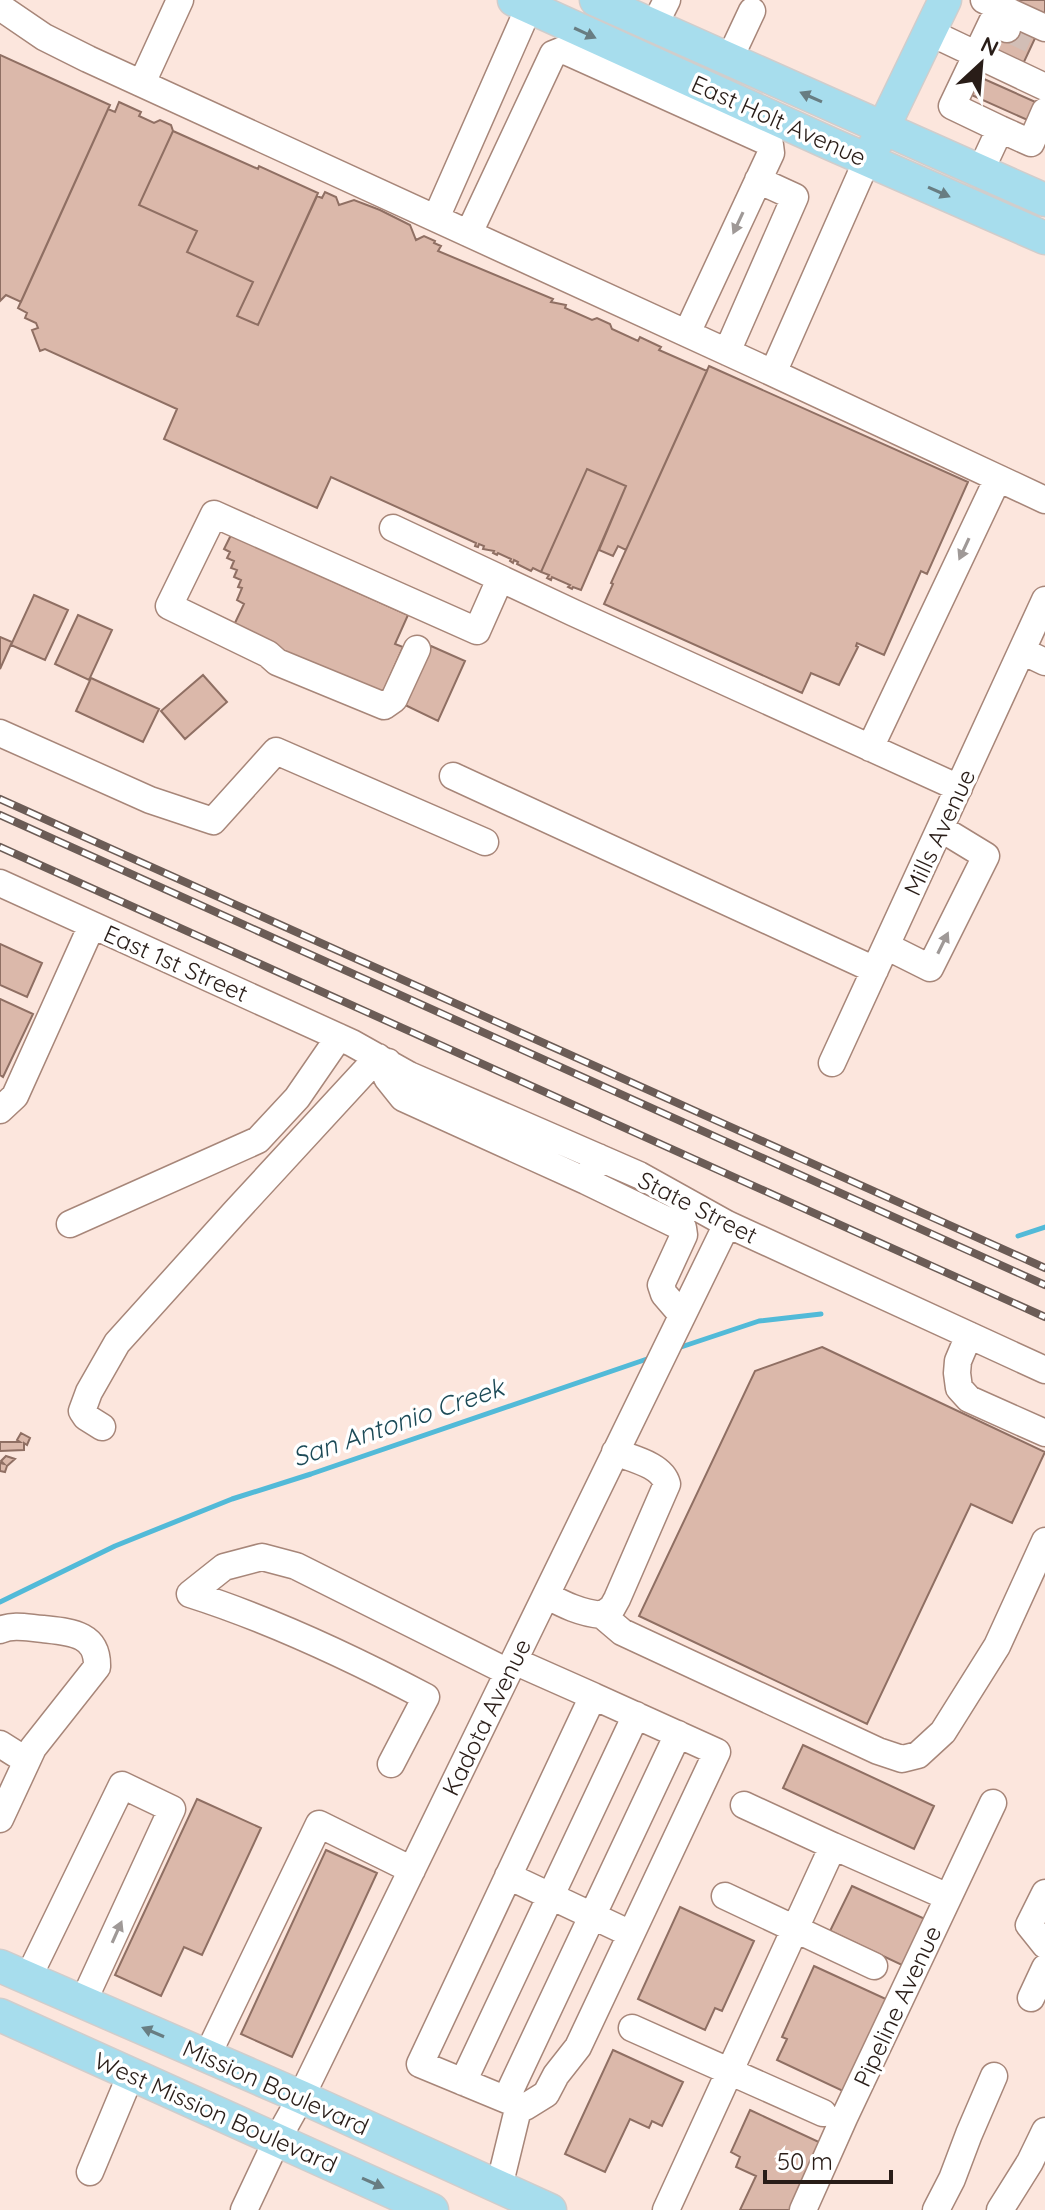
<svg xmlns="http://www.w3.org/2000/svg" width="1045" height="2210" font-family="Quicksand,sans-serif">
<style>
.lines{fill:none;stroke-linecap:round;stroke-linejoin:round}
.stream{stroke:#52bad8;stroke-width:5}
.building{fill:#dbb8aa;stroke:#8f6f63;stroke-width:2}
.minor-tunnel{stroke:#d2beb6;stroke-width:26;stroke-dasharray:26 13;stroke-linecap:butt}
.minor-casing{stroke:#a78679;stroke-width:29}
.major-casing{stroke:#d0cdcc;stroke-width:35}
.minor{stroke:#fff;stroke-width:26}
.major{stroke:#a7dded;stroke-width:32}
.rail-casing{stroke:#6b5c56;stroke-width:8}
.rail{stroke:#fff;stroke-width:5;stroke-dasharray:15;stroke-linecap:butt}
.oneway{fill:#687d82}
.oneway2{fill:#9f9997}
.labels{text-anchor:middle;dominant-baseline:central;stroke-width:7;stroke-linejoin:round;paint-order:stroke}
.street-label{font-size:24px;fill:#291d18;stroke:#fff}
.water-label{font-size:26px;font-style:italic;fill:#1c4a57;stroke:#fff}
</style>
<rect width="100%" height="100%" fill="#fce6dd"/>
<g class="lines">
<path class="stream" d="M1018 1236 1045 1227
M675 1349 759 1321 821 1314
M0 1602 115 1546 232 1499 311 1474 650 1358"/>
</g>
<path class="building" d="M1005 0H1045V19Z
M1010 22 1037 34 1023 64 996 51Z
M0 55 110 105 21 302 6 295 0 301Z
M975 75 1040 104 1032 122 967 93Z
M119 102 141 112 139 116 154 123 160 120 171 125 173 131 139 205 197 231 187 252 253 282 237 316 258 325 317 196 322 198 325 192 336 197 339 205 354 200 380 210 410 225 416 240 424 236 435 241 434 243 441 246 438 251 553 299 551 302 566 305 565 308 592 320 597 318 610 324 612 329 638 341 640 337 661 347 659 350 707 371 626 550 618 546 613 556 599 550 626 486 587 469 541 572 533 568 531 571 517 564 518 562 514 560 513 563 510 561 511 559 498 553 497 555 493 553 494 551 483 549 484 546 479 544 478 547 475 546 476 543 331 477 317 508 164 439 177 409 45 349 40 351 32 330 38 328 36 323 25 318 27 313 18 308 108 109 115 112Z
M173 131 258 169 259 166 318 193 258 325 237 316 253 282 187 252 197 231 139 205Z
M709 366 968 482 927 574 921 571 884 655 857 643 856 646 858 647 839 685 811 673 802 693 604 604 613 584 611 583Z
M587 469 626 486 581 590 573 587 572 589 568 587 570 585 552 577 551 580 547 578 549 575 541 572Z
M233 531 275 555 408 615 395 644 403 647 381 697 260 644 234 625 244 604 237 600 242 588 238 587 241 580 234 577 237 570 231 568 234 561 227 558 230 552 224 549Z
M34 595 68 610 45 660 11 645Z
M78 615 112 630 89 680 55 664Z
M0 637 12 642 0 669Z
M431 646 465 661 438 721 405 705Z
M203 675 227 702 185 739 161 711Z
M91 678 159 709 143 742 76 711Z
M0 944 42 963 27 997 0 985Z
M0 999 33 1014 3 1077 0 1075Z
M822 1347 1045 1452 1012 1523 971 1504 867 1724 639 1616 755 1371Z
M21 1433 30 1438 27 1445 24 1443V1450L0 1451V1442H20L17 1440Z
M6 1456 15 1459 7 1466 5 1472 0 1471V1463L4 1464 1 1461Z
M803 1745 934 1806 914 1849 783 1788Z
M197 1799 261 1828 202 1955 184 1947 161 1996 115 1975Z
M326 1850 377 1873 292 2057 241 2034Z
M852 1886 925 1919 904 1966 830 1931Z
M680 1907 754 1941 722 2011 715 2008 705 2030 638 1999Z
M814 1966 888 2000 845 2092 777 2060 787 2039 782 2037Z
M613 2050 683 2082 662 2126 652 2121 649 2128 630 2119 605 2172 565 2154Z
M750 2110 821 2143 790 2210H740L756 2176 736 2167 740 2157 731 2152Z"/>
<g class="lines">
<path class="minor-tunnel" d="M1007 29 1034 41"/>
<g class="minor-casing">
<path id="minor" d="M984 0 1045 28
M0 7 44 37 88 59 773 373
M654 26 667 0
M929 32 1045 87
M729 60 752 11
M142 83 180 0
M1000 129 1031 143 1045 111
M867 160 773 373 1045 500
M980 172 1000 129 952 106 992 22 1007 29
M436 218 529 7
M469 233 553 54 563 50 765 141 770 145 771 153 687 333
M727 352 795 197 758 180
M393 528 574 613 959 788
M417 649 394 699 384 706 277 662 268 654 169 606 214 514 477 631 500 579
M1022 651 1045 662
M0 733 150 800 213 821 276 751 485 842
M870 748 998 478
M453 776 875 970
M0 883 352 1043 409 1075 639 1175 727 1224 1045 1370
M886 946 930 968 986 856 940 828
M388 1062 387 1078 403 1098 586 1181 598 1157
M832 1063 1045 600
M0 1110 15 1096 92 925
M586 1181 683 1228 684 1235 661 1285 664 1294 682 1315
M70 1224 258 1140 297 1098 339 1037
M969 1335 958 1361 957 1373 959 1388 969 1399 1045 1433
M102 1427 86 1417 82 1411 89 1392 117 1343 236 1211 378 1057
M546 1595C564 1605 581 1613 602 1615L612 1608 617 1599 667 1484C662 1465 633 1459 615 1452
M602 1615 622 1632 878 1751 902 1759 918 1755 943 1732 997 1646 1045 1541
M0 1630C14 1624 28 1628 43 1629 70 1632 98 1633 97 1667L33 1748 0 1819
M514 1661 593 1696
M0 1744 27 1761
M391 1764 426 1697C350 1657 272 1620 190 1594L224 1567 262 1557 296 1566 508 1672
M744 1805 833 1846
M508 1876 631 1934
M1045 1893 1029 1925 1045 1945
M725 1896 874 1966
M28 1978 122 1785 172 1809 83 2002
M1031 1998 1045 1968
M632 2028 823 2113
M207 2056 319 1824 412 1870
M463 2082 636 1715
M506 2099 678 1734
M90 2172 131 2074
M499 2187 519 2105 525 2107 546 2094 556 2075 578 2047 717 1752 593 1696 420 2064 519 2105
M244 2210 277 2140 301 2097 727 1224
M666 2210 833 1846 948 1897
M803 2210 844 2118 993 1803
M936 2210 952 2179 969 2134 994 2076
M1000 2210 1030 2162 1045 2131"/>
</g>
<g class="major-casing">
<path id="major" d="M514 0 831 144 1045 238
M596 0 1045 200
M874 147 945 0
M0 1966 301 2097 550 2210
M0 2015 432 2210"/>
</g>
<use href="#minor" class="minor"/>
<use href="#major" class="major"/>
<g class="rail-casing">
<path id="rail" d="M0 799 1045 1268
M0 815 1045 1285
M0 847 1045 1317"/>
</g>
<use href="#rail" class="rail"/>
</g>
<defs><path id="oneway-solid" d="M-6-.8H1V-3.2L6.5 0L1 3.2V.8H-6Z" transform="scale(2)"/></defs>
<g class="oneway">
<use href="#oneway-solid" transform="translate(585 33) rotate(25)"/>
<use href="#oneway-solid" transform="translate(811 97) rotate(-156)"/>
<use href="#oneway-solid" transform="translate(939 192) rotate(24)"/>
<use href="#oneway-solid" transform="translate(153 2032) rotate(-157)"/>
<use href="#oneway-solid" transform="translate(373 2183) rotate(24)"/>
</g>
<g class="oneway2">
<use href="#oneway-solid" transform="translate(738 223) rotate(115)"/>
<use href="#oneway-solid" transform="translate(964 549) rotate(115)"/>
<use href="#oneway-solid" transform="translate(943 943) rotate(-64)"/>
<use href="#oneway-solid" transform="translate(117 1932) rotate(-66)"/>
</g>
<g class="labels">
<g class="street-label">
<text transform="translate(779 120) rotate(24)">East Holt Avenue</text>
<text transform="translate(939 832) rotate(-65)">Mills Avenue</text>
<text transform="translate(176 963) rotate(24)">East 1st Street</text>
<text transform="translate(698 1207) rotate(27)">State Street</text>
<text transform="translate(486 1717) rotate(-64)">Kadota Avenue</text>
<text transform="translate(897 2006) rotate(-65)">Pipeline Avenue</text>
<text transform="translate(276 2087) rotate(24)">Mission Boulevard</text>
<text transform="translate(216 2112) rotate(24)">West Mission Boulevard</text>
</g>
<g class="water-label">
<text transform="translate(398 1422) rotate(-19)">San Antonio Creek</text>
</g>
</g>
<g transform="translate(981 64) rotate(26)" stroke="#ffffff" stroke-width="6" paint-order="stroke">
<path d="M0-6L14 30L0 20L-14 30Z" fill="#291d18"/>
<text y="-12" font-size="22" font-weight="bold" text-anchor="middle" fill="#291d18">N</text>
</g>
<path d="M765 2170v12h126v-12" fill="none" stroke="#291d18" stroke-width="4"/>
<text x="777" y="2170" font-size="24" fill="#291d18" stroke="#ffffff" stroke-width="6" paint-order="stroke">50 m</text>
</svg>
